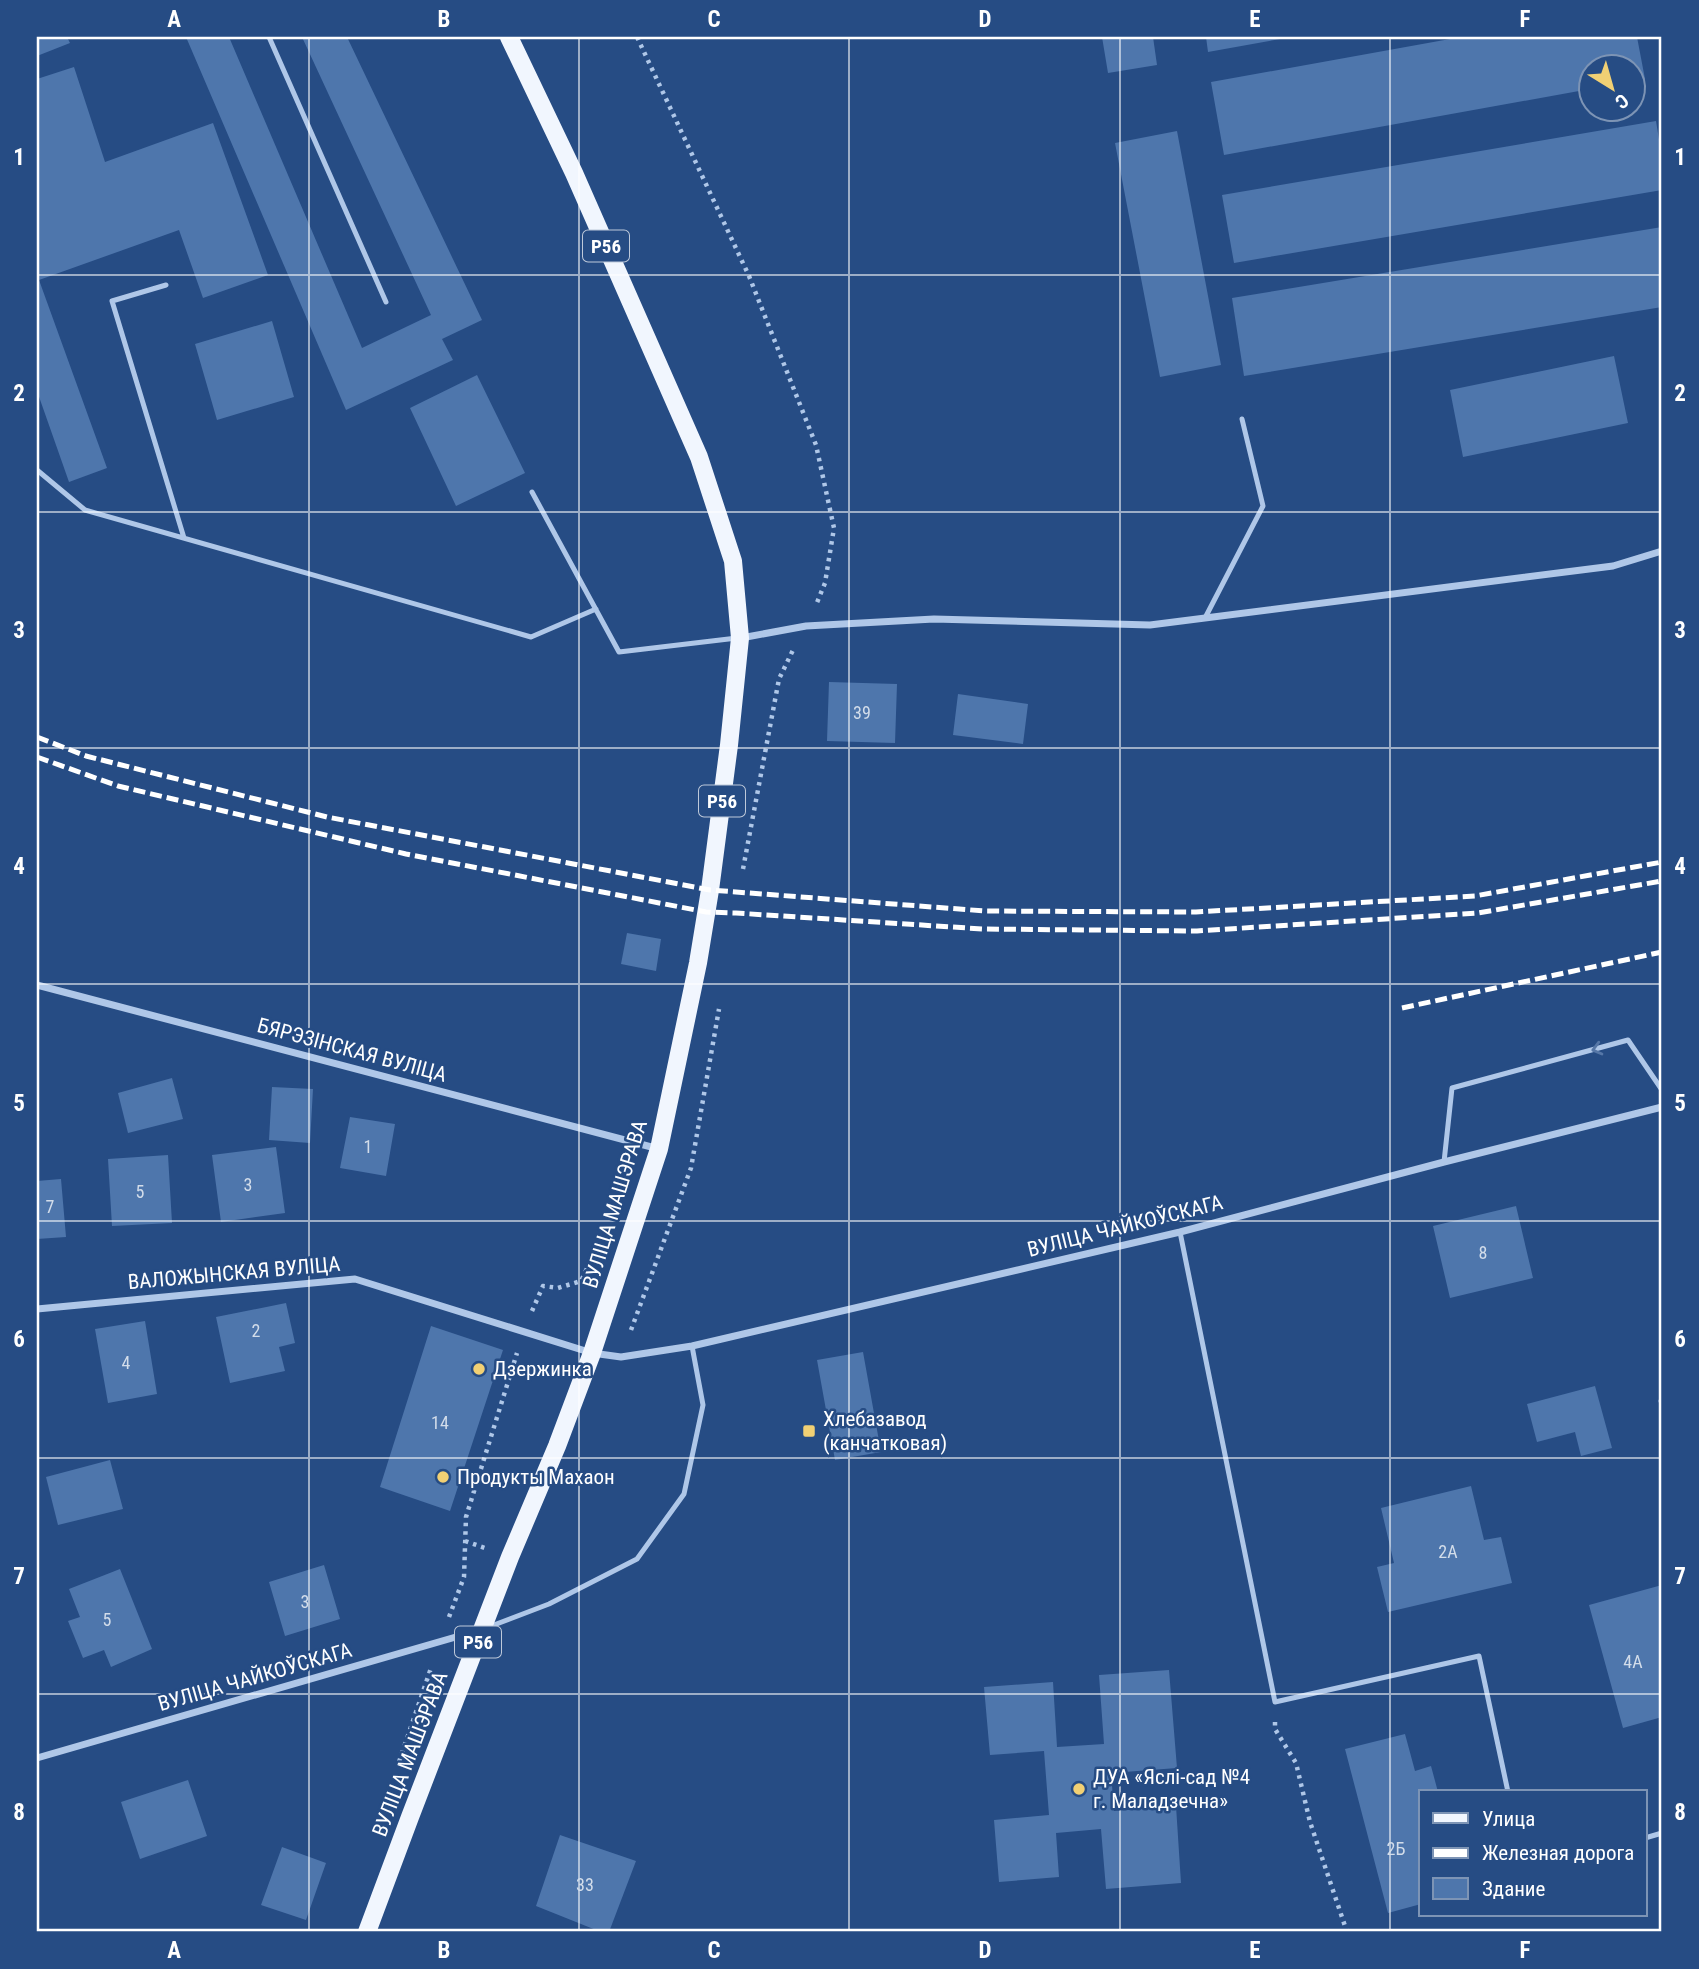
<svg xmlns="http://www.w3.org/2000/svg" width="1699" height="1969" font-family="'Roboto Condensed',sans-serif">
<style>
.building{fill:#4e76ac}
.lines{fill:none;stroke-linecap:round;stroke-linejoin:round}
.path{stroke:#afc7e8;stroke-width:4.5;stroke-dasharray:3.5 5;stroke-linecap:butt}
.lane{stroke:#afc7e8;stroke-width:5}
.street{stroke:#afc7e8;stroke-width:7}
.primary{stroke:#f1f6fe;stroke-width:18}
.rail{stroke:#fff;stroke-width:5;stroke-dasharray:12 5;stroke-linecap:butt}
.oneway{stroke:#5677a7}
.grid{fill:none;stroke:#fff;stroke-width:2;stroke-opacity:0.55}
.poi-dot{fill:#f1d074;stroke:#264c84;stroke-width:2.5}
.labels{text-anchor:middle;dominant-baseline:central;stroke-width:5;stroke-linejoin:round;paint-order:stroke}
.number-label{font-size:18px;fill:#d3ddea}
.shield{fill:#264c84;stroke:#bec9da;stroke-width:2}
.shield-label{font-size:19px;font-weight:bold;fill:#fff}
.street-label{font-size:21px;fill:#fff;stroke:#264c84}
.poi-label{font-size:21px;fill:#fff;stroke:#264c84;text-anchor:start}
.neatline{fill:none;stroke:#fff;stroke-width:2.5}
.grid-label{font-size:23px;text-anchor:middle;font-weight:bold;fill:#fff}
</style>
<rect width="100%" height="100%" fill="#264c84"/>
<path class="building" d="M37 37H67L70 43 37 56Z
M186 37H229L362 348 431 315 302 37H347L482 320 442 339 453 360 346 410Z
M1102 37H1153L1157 65 1108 73Z
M1206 37H1285L1286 38 1208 52Z
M1461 37H1637L1645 79 1632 81V66H1590V89L1224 155 1211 82Z
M74 67 105 162 213 123 268 275 203 298 179 230 39 280 107 468 69 482 37 391V79Z
M1656 121 1662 158V190L1234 263 1222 195Z
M1177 131 1221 365 1160 377 1115 143Z
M1662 227V307L1244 376 1232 298Z
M272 321 294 397 217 420 195 344Z
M1614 356 1628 423 1463 457 1450 390Z
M477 375 525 473 456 506 410 408Z
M829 682 897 684 895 743 827 741Z
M958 694 1028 704 1023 744 953 735Z
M627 933 661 939 656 971 621 964Z
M172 1078 183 1119 128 1133 118 1093Z
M272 1087 313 1089 310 1143 269 1140Z
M350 1117 395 1124 386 1176 340 1168Z
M276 1147 285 1213 221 1222 212 1155Z
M168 1155 172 1223 112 1226 108 1159Z
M61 1179 66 1237 37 1239V1181Z
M1516 1206 1533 1278 1450 1298 1433 1226Z
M286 1303 295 1343 279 1347 285 1371 230 1383 216 1317Z
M145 1321 157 1394 108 1403 95 1329Z
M431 1326 503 1350 450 1511 380 1487Z
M863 1352 881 1452 835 1460 817 1360Z
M1595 1386 1612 1448 1581 1456 1575 1432 1537 1442 1527 1404Z
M110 1460 123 1509 58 1525 46 1477Z
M1471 1486 1484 1540 1501 1537 1512 1583 1388 1612 1377 1567 1394 1563 1381 1508Z
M324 1565 340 1619 285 1636 269 1582Z
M120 1569 152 1649 111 1667 104 1650 83 1658 68 1621 80 1617 69 1589Z
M1662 1585V1717L1623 1728 1589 1605Z
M1169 1670 1177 1768 1111 1773 1114 1811 1176 1806 1181 1883 1106 1889 1101 1829 1056 1833 1059 1877 999 1882 994 1820 1049 1815 1044 1751 990 1755 984 1687 1053 1682 1057 1747 1104 1744 1099 1675Z
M1405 1734 1415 1771 1431 1766 1438 1792H1421V1904L1388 1913 1345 1749Z
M188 1780 207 1836 140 1859 121 1802Z
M560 1835 636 1861 609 1932H601L536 1906Z
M282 1847 326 1863 306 1920 261 1905Z"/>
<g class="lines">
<path class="path" d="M637 37 749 276 816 445 834 528 825 583 816 605
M743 869 779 679 793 650
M532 1311 543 1286 558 1288 581 1281 592 1258
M631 1330 691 1168 719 1009
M465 1541 485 1548
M449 1617 464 1577 466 1517 517 1353
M1275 1722V1729L1296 1763 1310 1822 1347 1932
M399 1762 431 1668"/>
<path class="lane" d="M269 37 386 302
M166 285 112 301 184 538
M37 470 85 510 531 637 596 609
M532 492 619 652 737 638
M1205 618 1263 506 1242 419
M1444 1162 1452 1088 1628 1040 1662 1090
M1180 1232 1275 1702 1479 1656 1508 1792
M1661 1401H1662
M486 1628 549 1604 637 1559 684 1494 703 1405 692 1346
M1645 1838 1662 1833"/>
<path class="street" d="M741 638 806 626 934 619 1150 625 1613 566 1662 551
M37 985 659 1149
M37 1309 355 1279 592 1353 621 1357 692 1346 1180 1232 1444 1162 1662 1107
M37 1758 480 1630"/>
<path class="primary" d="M367 1932 410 1817 510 1557 557 1446 592 1353 659 1149 698 963 710 890 729 745 740 638 733 561 699 457 574 173 509 37"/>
<path class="rail" d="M37 737 86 756 327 817 710 890 985 911 1196 912 1475 896 1662 862
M37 757 118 786 406 854 706 912 736 913 983 929 1197 931 1478 913 1662 881
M1402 1008 1662 952"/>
</g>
<defs><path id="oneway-chevron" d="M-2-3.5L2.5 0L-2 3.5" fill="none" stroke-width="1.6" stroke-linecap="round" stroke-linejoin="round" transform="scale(1.75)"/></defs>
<use class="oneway" href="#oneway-chevron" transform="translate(1597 1049) rotate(165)"/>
<path class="grid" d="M309 37V1932M579 37V1932M849 37V1932M1120 37V1932M1390 37V1932M37 275H1662M37 512H1662M37 748H1662M37 984H1662M37 1221H1662M37 1458H1662M37 1694H1662"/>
<g class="poi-dot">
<circle cx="479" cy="1369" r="7"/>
<rect x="802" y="1424" width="14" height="14" rx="3.5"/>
<circle cx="443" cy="1477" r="7"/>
<circle cx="1079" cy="1789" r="7"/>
</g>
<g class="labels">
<g class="number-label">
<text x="862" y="712">39</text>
<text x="368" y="1146">1</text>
<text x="248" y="1184">3</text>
<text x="140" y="1191">5</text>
<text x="50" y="1206">7</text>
<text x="1483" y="1252">8</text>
<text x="256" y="1330">2</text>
<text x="126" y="1362">4</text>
<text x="440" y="1422">14</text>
<text x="1448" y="1551">2А</text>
<text x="305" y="1601">3</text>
<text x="107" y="1619">5</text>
<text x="1633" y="1661">4А</text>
<text x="1396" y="1848">2Б</text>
<text x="585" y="1884">33</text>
</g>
<g class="shield">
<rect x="583" y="230.5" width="46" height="31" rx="5"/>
<rect x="699" y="785.5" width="46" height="31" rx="5"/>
<rect x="455" y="1626.5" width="46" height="31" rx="5"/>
</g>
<g class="shield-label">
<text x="606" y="246">Р56</text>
<text x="722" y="801">Р56</text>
<text x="478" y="1642">Р56</text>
</g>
<g class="street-label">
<text transform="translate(352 1050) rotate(15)">БЯРЭЗІНСКАЯ ВУЛІЦА</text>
<text transform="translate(615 1204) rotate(-73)">ВУЛІЦА МАШЭРАВА</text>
<text transform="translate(1125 1226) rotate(-14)">ВУЛІЦА ЧАЙКОЎСКАГА</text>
<text transform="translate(234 1273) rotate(-5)">ВАЛОЖЫНСКАЯ ВУЛІЦА</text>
<text transform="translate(255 1677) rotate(-16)">ВУЛІЦА ЧАЙКОЎСКАГА</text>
<text transform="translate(410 1754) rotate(-69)">ВУЛІЦА МАШЭРАВА</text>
</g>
<g class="poi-label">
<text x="493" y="1369">Дзержинка</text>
<text x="823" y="1419">Хлебазавод<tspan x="823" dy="24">(канчатковая)</tspan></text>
<text x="457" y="1477">Продукты Махаон</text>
<text x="1093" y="1777">ДУА «Яслі-сад №4<tspan x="1093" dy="24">г. Маладзечна»</tspan></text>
</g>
</g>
<rect width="1699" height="1969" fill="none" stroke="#264c84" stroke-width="77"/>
<rect x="1419" y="1790" width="228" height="126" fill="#264c84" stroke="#7d94b5" stroke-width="2"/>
<rect x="1433" y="1813" width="35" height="10" fill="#f1f6fe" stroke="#7d94b5" stroke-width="2"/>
<text x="1482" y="1826" font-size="21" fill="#ffffff">Улица</text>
<rect x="1433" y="1848" width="35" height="10" fill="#ffffff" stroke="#7d94b5" stroke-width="2"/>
<text x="1482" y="1860" font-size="21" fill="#ffffff">Железная дорога</text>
<rect x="1433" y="1878" width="35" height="21" fill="#4e76ac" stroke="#7d94b5" stroke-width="2"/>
<text x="1482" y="1896" font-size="21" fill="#ffffff">Здание</text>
<g transform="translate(1612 88) rotate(143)"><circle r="33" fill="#264c84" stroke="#7d94b5" stroke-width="2"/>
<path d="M0-5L12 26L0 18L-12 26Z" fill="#f1d074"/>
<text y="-10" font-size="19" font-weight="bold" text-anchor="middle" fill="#ffffff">С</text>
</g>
<rect x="38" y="38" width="1622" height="1892" class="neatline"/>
<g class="grid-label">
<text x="174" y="27">A</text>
<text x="444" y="27">B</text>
<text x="714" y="27">C</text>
<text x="985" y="27">D</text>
<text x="1255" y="27">E</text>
<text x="1525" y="27">F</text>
<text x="19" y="165">1</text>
<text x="1680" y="165">1</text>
<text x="19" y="401">2</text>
<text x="1680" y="401">2</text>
<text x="19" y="638">3</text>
<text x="1680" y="638">3</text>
<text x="19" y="874">4</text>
<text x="1680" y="874">4</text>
<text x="19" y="1111">5</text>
<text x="1680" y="1111">5</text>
<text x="19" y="1347">6</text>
<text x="1680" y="1347">6</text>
<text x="19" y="1584">7</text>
<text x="1680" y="1584">7</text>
<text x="19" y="1820">8</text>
<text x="1680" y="1820">8</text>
<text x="174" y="1958">A</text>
<text x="444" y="1958">B</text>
<text x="714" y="1958">C</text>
<text x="985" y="1958">D</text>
<text x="1255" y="1958">E</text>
<text x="1525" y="1958">F</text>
</g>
</svg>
